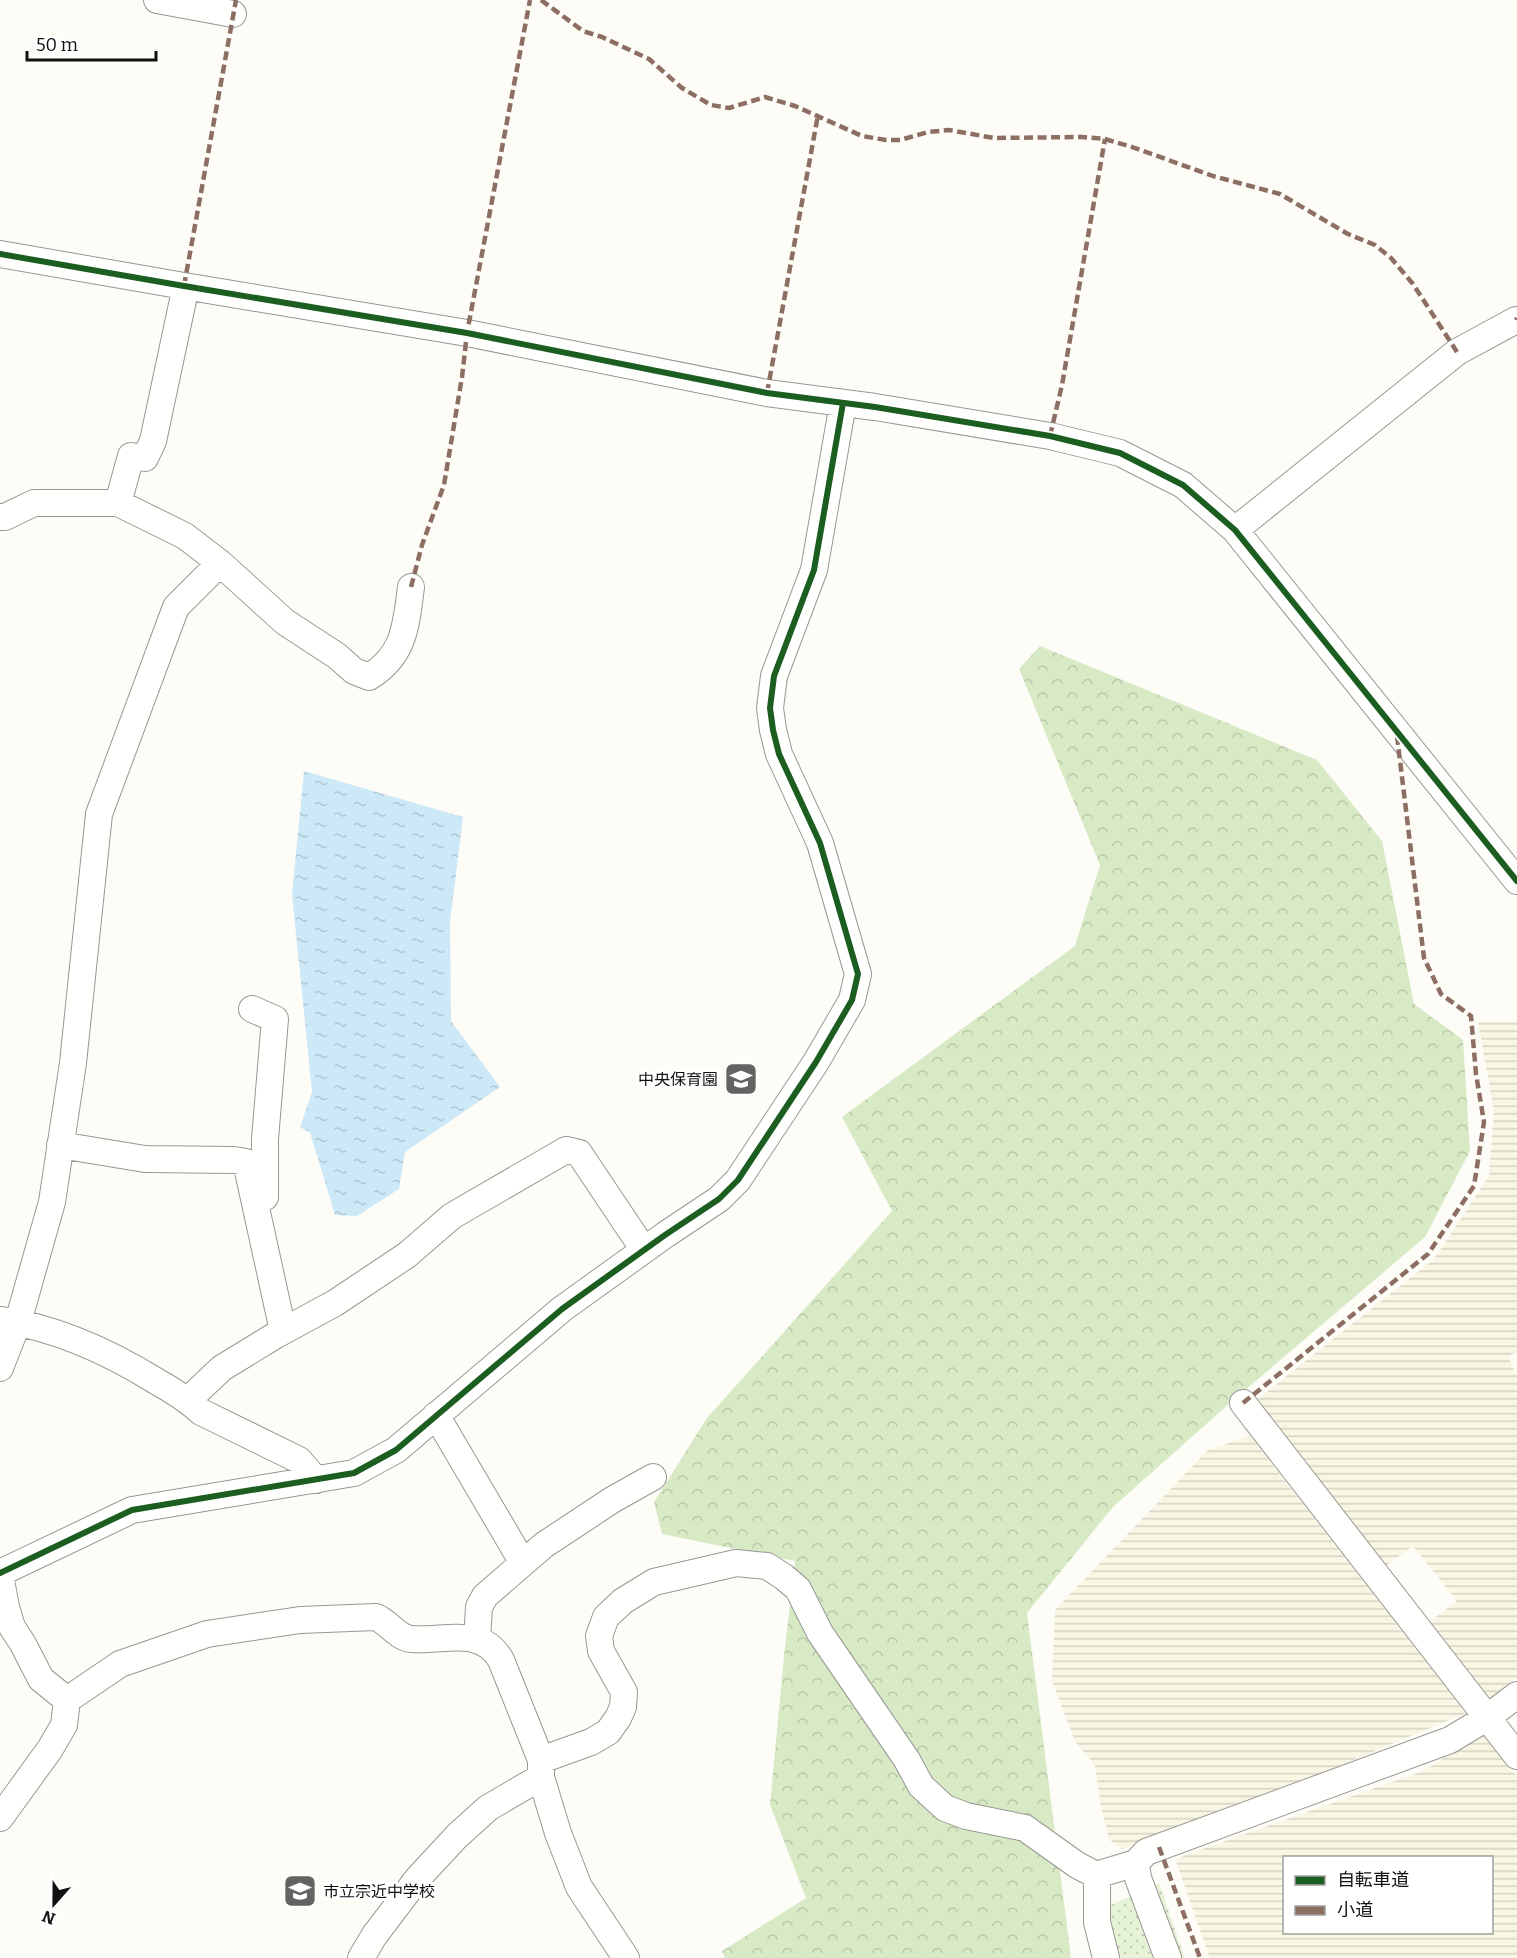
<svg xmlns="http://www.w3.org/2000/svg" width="1517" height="1958" font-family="Bitter,'Noto Sans JP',serif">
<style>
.farmland{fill:url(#farmland-rules);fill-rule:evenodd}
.forest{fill:url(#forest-crowns)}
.park{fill:url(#park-dots)}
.water{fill:url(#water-ripples)}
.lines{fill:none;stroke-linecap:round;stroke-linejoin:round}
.minor-casing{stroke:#979795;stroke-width:28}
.minor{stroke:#fffffe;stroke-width:26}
.quiet{stroke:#8d6e63;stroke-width:4.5;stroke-dasharray:9 4.5;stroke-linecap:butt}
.cycleway-casing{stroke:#fff;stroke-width:10}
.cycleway{stroke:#1b5e20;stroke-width:6}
.labels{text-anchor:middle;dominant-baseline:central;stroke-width:6;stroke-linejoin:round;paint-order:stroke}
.poi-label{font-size:16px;fill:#111;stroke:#fff;text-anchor:end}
</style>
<defs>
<pattern id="farmland-rules" width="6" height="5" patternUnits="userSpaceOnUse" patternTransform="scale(1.5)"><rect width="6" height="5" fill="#f9f7e4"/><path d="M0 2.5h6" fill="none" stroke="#d4d3c3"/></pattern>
<pattern id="forest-crowns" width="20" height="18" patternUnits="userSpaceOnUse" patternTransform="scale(1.5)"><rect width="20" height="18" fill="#d8eac5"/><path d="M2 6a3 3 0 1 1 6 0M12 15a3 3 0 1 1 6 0" fill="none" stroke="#b8c8a8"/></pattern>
<pattern id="park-dots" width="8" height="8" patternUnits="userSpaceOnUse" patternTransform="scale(1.5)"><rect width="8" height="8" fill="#e7f3d7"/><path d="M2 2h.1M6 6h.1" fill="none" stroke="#c5cfb8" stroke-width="1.8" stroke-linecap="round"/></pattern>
<pattern id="water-ripples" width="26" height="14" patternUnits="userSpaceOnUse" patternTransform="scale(1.5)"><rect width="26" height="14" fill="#cde8f7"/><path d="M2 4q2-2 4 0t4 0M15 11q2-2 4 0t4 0" fill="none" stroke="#afc6d3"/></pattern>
</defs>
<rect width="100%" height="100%" fill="#fdfcf7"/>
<path class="farmland" d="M1478 1022H1517V1352L1508 1356 1517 1376V1677L1489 1699 1428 1623 1457 1601 1413 1546 1383 1568 1254 1402 1434 1259 1489 1176 1494 1110Z
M1250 1436 1466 1713 1305 1780 1122 1849 1109 1839 1100 1802 1095 1765 1075 1741 1052 1681 1055 1610 1208 1450Z
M1484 1733 1517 1777V1958H1210L1175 1859 1423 1771ZM1284 1858H1492V1932H1284Z"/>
<path class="forest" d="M1040 646 1317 760 1382 841 1414 1004 1463 1040 1470 1151 1425 1237 1231 1402 1113 1507 1027 1613 1071 1958H725L722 1951 806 1898 770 1805 784 1656 795 1561 662 1534 654 1502 707 1418 892 1211 842 1117 1075 946 1100 865 1019 669Z"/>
<path class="park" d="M1159 1883 1185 1958H1096L1105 1908Z"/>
<path class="water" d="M304 771 463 817 450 922 451 1021 500 1087 405 1152 399 1189 357 1216 335 1215 310 1133 300 1127 312 1092 292 894Z"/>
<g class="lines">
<g class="minor-casing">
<path id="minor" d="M157 0 233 14
M0 254 184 286 467 333 767 393 875 407 1050 436 1120 453 1183 485 1235 530 1517 881
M118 503 131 456 145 458 153 441 183 300 184 286
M0 517H5L34 503H118L185 536 220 563 285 622 337 656 354 671 369 677C405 655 406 625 411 587
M1235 530 1457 352 1516 320
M252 1009 275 1019 265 1139V1197
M60 1145 145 1159 234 1160 246 1162 283 1331
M2 1320C57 1328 109 1352 156 1381 172 1390 187 1399 201 1412L299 1460 316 1480
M0 1368 18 1322 52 1202 73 1063 99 814 176 607 220 563
M188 1400 222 1368 276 1335 335 1303 407 1255 452 1216 566 1150 579 1153 644 1250
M1243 1403 1517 1756
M436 1415 523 1563
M0 1573 132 1510 354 1473 396 1450 562 1309 665 1235 719 1199 738 1180 816 1062 852 1000 858 974 820 843 779 754 773 730 770 708 774 676 814 570 843 403
M0 1575 6 1607 12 1627 23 1644 41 1679 67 1700
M477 1640 479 1607 485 1596 544 1545 612 1500 653 1477
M541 1760 591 1742 608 1732 618 1718 623 1707 624 1692 601 1651 599 1636 606 1617 623 1601 654 1582 736 1563 767 1566 784 1577 798 1589 820 1633 907 1760 921 1786 945 1808 966 1816 1025 1828 1077 1865 1096 1875 1136 1863
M0 1818 50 1749 64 1725 67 1700 120 1664 207 1634 300 1620 376 1617C388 1622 398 1638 411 1639 443 1642 481 1625 501 1660L541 1760V1777L558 1833 579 1887 626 1958
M1097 1875V1922L1106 1958
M361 1958 374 1936 418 1878 457 1836 488 1808 541 1777
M1168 1958 1138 1878 1136 1863 1146 1852 1450 1740 1488 1717 1517 1695"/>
</g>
<use href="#minor" class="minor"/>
<path class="quiet" d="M541 0 583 31 602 37 649 59 682 88 711 105 729 108 765 97 795 106 862 136 886 140H900L928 132 949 130 994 138 1082 137 1105 139 1132 147 1213 176 1280 194 1348 234 1375 245 1391 258 1413 284 1457 352
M184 286 236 0
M1516 320 1517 318
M767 393 818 115
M1050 436 1062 385 1105 139
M411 587 422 545 444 485 462 377 467 333 530 0
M1243 1403 1428 1254 1474 1186 1484 1122 1476 1074 1471 1016 1441 994 1424 958 1397 736
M1159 1847 1200 1958"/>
<g class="cycleway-casing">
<path id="cycleway" d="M0 254 184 286 467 333 767 393 875 407 1050 436 1120 453 1183 485 1235 530 1517 881
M0 1573 132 1510 354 1473 396 1450 562 1309 665 1235 719 1199 738 1180 816 1062 852 1000 858 974 820 843 779 754 773 730 770 708 774 676 814 570 843 403"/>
</g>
<use href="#cycleway" class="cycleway"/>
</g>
<defs>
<g id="school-square" transform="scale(1.725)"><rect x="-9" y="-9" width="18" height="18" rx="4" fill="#646362" stroke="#fff"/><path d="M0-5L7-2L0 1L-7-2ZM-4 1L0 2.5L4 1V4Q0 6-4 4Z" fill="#fff"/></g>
</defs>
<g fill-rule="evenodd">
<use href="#school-square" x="741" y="1079"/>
<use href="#school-square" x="300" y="1891"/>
</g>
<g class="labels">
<g class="poi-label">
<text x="718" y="1079">中央保育園</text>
<text x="323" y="1891" text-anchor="start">市立宗近中学校</text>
</g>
</g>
<rect x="1283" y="1856" width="210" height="78" fill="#ffffff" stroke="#a0a0a0" stroke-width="1.5"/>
<rect x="1295" y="1876" width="30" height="9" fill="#1b5e20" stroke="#a0a0a0" stroke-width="1.5"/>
<text x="1337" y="1886" font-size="18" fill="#111111">自転車道</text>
<rect x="1295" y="1906" width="30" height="9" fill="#8d6e63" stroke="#a0a0a0" stroke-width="1.5"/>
<text x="1337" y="1916" font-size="18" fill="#111111">小道</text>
<g transform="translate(54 1904) rotate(201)" stroke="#ffffff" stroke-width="4.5" paint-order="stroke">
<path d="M0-4.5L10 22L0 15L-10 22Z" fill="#111111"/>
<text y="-9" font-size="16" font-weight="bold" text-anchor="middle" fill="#111111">N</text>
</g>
<path d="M27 51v9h129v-9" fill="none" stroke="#111111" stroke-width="3"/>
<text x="36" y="51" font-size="18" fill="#111111" stroke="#ffffff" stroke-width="4.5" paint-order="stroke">50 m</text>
</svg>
